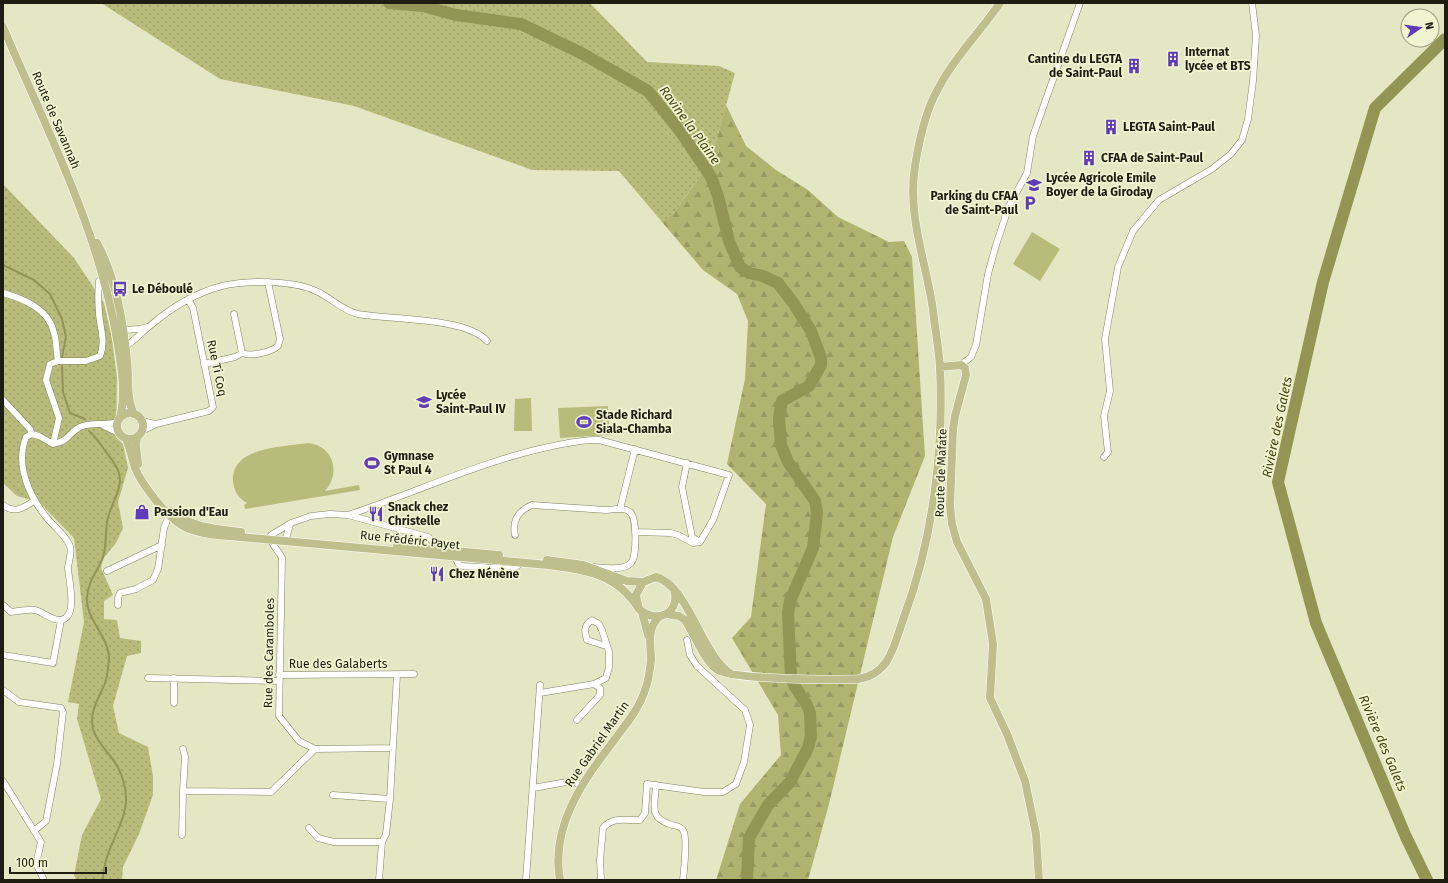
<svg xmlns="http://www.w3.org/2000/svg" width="1448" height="883" font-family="'Fira Sans',sans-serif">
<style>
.grass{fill:url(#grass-dots)}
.forest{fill:url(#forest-firs)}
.park{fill:#b8bc7b}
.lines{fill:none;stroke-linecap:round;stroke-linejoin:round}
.stream{stroke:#929553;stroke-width:2}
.river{stroke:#929553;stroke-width:12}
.minor-casing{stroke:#828463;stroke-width:7}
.major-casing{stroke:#fff;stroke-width:9}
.minor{stroke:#fff;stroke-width:6}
.major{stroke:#bebf8d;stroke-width:8}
.labels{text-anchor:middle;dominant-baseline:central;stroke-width:3.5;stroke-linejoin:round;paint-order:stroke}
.poi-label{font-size:12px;font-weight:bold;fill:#1d1e11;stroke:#f1f4d0;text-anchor:start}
.street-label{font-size:12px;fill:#1d1e11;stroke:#f1f4d0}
.water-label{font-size:13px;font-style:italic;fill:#464713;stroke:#f1f4d0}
</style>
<defs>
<pattern id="grass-dots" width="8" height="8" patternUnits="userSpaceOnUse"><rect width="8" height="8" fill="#b8bc7b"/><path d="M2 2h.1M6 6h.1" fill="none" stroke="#9ea169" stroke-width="1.8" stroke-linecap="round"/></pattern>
<pattern id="forest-firs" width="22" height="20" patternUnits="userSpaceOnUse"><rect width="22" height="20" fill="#b0b471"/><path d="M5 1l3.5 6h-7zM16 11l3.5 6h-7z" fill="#979a61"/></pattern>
</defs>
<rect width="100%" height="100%" fill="#e4e7c3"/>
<path class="grass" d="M101 3H590L647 62 719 66 735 73 710 163 674 213 662 222 619 171 532 170 354 106 220 79Z
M3 184 74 258 104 303 112 339 117 378 116 437 123 444 128 468 118 502 123 528 116 543 102 560 101 568 113 595 104 601V619L117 620 120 638 141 641V653L127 656 113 706 119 733 148 747 153 776V795L139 834 123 867 122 880H76L74 875 82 835 101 799 77 719 79 704 68 702 84 622 74 538 39 502 17 496 3 483Z"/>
<path class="forest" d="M726 105 746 146 776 170 808 190 838 217 889 242 904 241 912 257 925 456 893 537 829 804 808 880H716L740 804 781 755 778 715 732 638 751 617 766 504 727 464 745 379 748 321 737 294 703 270 662 222 674 213 710 163Z"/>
<path class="park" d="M1032 232 1060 249 1040 281 1013 264Z
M531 398 532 431H514L515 399Z
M608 406 610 435 560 438 558 408Z
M308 443C334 446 341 473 325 491L359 485 360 490 245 509 244 505 247 503C238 498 234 491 233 481 231 446 284 447 308 443Z"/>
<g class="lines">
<path class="stream" d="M3 265 34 280 50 294 62 319 66 337 62 357
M62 366 63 392 70 413 85 419
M89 431C97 438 100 444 106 452 114 463 123 472 119 487 116 499 109 510 107 522 105 535 107 547 102 560 96 573 88 582 87 597 85 619 109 636 109 659 108 666 108 675 105 683 99 698 89 711 93 729 96 740 104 748 111 757 120 768 126 784 126 799 126 825 103 850 103 880"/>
<path class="river" d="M389 3 423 6 456 15 521 24 583 54 648 91 680 131 711 177 718 196 729 241 740 267 749 273 763 276 778 283 794 304 811 331 821 358V365L809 386 782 401 779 418 781 445 788 462 815 501 817 513 813 548 790 601 788 613 791 677 794 685 807 705 810 713 811 736 808 748 790 782 768 805 749 838 747 880
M1427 880 1406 837 1316 623 1278 482 1323 282 1375 108 1445 39"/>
<g class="minor-casing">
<path id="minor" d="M3 293C24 299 49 309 54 333 57 342 56 352 58 361H86L100 356C106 341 100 328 99 313 98 302 98 292 99 281L104 279
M234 314 242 353
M121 333 123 330 140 329 147 327
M122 344 126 346C135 340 142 332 151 325 172 307 195 293 222 286 247 280 292 280 316 291 330 297 343 311 358 314 390 320 466 317 487 341
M204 364 235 357 242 353C251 357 271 352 278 346L280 339 268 282
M961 365 971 357 976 345 988 274 996 245 1009 206 1027 173 1033 136 1080 3
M3 400 30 429 32 434
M141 421 156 424
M104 426 119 433
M142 431 156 424 209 411 213 407 193 308 188 299
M32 434 39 436 53 444C70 441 68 433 80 427 90 422 105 426 118 422
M53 444 59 418 46 380 50 364 58 361
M1104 457 1108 452 1104 416 1110 391 1105 339 1118 267 1133 231 1159 200 1212 169 1231 154 1242 140 1248 119 1253 81 1256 35 1252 3
M687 463 682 487 692 537 700 542
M3 505C15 514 23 508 34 501
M620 509 635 449
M348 515C415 493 479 462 548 447 565 444 581 439 599 440L729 475 713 520 700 542 693 543 678 535 671 533 635 532
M515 535C512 520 518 511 532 505L606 510C614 510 622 506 630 512 637 518 637 557 631 563 624 571 604 568 594 567
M285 541 290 525
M455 557 459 565 463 566 513 569 521 563
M107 571 162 545
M3 605 11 612C18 611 29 609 35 610 44 612 51 621 61 620 79 617 68 578 68 567 69 561 72 552 70 546 65 534 55 528 47 518 29 496 15 465 26 437L32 434
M118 605V598L120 593 136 589 153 580 158 569 164 528 171 511
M3 655 53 663 61 620
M279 675 414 674
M148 678 279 681
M3 690 19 702 61 708 63 712 57 764 46 821 34 831
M540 693 594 684 606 678 609 667V652L602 630 599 624 592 620C584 625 584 631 587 640L606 646
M174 703V678
M577 720 600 695V688L594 684
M393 748 315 749 299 741 279 716 282 558C278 549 270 545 271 535L291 523 311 516 330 514 348 515 428 537 443 551
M183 749 185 757 183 791
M3 781 41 842 36 864 44 880
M656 785C655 806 648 818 672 825 677 826 680 826 683 830 688 837 684 870 683 880
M533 788 572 781 581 785
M333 795 390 799
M309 828 318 838 334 842H382
M182 835 183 791 271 792 315 749
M379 880 382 842 386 834 390 799 397 675
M526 880 540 685
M601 880 600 860 603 828C613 816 626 821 640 820L645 813 647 784 704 792H723L736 784 744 762 750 725 745 710 697 666 690 655 687 640"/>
</g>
<g class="major-casing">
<path id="major" d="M3 27C47 130 101 234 118 346 122 370 126 393 120 418
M97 243C116 278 123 321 127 360 129 377 126 399 134 414
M940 367 961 365 965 368 966 375 955 416 953 429 950 506 952 524 957 542 986 599 993 644 990 698 1007 734 1025 781 1036 834 1039 880
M117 426a13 13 0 1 1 26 0a13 13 0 1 1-26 0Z
M137 437 136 445 138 464
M126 439C130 448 132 458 135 468 142 485 167 517 183 526 200 535 222 535 240 537L548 565C587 570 617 574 639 609
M177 515C194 528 220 529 241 532
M397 546 499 555
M547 560 583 565 627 581 643 582
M674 589C681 613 657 625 639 609L636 595 643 582 656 577C688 585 702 656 731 674
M642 612 648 635
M666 614 679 616 685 620C694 634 704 659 716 669 729 680 835 680 858 679 891 674 894 644 904 617 933 539 944 450 940 368 939 349 935 329 933 310 926 261 907 216 915 166 919 141 925 111 938 89 954 58 980 32 1000 3
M560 880C550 825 584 780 615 739 626 724 638 710 644 693 648 683 650 671 651 660 651 643 646 630 659 617"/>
</g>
<use href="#minor" class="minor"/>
<use href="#major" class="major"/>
</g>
<defs>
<g id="building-bare" transform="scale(1.2)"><path d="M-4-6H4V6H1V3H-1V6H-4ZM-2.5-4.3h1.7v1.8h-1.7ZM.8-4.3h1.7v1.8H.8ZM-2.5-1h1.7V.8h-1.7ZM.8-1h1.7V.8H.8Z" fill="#5f3db6" stroke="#f1f4d0" stroke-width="2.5" paint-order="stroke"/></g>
<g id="school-bare" transform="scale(1.2)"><path d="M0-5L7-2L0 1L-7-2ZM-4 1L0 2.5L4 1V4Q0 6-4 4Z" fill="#5f3db6" stroke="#f1f4d0" stroke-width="2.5" paint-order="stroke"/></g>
<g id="parking-bare" transform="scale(1.2)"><path d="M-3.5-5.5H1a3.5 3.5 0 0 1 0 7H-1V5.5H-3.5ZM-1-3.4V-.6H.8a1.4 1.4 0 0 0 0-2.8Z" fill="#5f3db6" stroke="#f1f4d0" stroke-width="2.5" paint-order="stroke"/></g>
<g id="bus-bare" transform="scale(1.2)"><path d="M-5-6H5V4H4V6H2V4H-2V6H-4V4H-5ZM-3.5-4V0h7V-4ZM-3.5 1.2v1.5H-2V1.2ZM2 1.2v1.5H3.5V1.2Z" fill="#5f3db6" stroke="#f1f4d0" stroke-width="2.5" paint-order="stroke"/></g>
<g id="stadium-bare" transform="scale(1.2)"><path d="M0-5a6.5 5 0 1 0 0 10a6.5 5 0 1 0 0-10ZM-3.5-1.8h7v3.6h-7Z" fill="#5f3db6" stroke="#f1f4d0" stroke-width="2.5" paint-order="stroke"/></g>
<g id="shop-bare" transform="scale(1.2)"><path d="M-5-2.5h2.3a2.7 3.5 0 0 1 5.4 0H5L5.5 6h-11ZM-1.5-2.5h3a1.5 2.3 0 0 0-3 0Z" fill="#5f3db6" stroke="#f1f4d0" stroke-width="2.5" paint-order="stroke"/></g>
<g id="restaurant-bare" transform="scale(1.2)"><path d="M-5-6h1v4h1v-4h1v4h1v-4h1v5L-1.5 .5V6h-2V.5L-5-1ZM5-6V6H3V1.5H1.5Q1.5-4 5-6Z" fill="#5f3db6" stroke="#f1f4d0" stroke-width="2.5" paint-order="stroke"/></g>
</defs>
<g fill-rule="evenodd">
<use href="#building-bare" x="1173" y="59"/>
<use href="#building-bare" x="1134" y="66"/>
<use href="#building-bare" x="1111" y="127"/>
<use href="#building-bare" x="1089" y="158"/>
<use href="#school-bare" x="1034" y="185"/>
<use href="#parking-bare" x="1030" y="203"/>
<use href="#bus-bare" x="120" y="289"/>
<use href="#school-bare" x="424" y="402"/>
<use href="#stadium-bare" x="584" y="422"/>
<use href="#stadium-bare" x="372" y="463"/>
<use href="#shop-bare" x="142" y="512"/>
<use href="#restaurant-bare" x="376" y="514"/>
<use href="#restaurant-bare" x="437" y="574"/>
</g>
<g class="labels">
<g class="poi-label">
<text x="1185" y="52">Internat<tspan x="1185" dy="14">lycée et BTS</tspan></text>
<text x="1122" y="59" text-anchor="end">Cantine du LEGTA<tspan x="1122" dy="14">de Saint-Paul</tspan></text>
<text x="1123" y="127">LEGTA Saint-Paul</text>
<text x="1101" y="158">CFAA de Saint-Paul</text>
<text x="1046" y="178">Lycée Agricole Emile<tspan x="1046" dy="14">Boyer de la Giroday</tspan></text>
<text x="1018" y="196" text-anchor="end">Parking du CFAA<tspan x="1018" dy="14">de Saint-Paul</tspan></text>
<text x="132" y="289">Le Déboulé</text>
<text x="436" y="395">Lycée<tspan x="436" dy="14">Saint-Paul IV</tspan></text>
<text x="596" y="415">Stade Richard<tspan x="596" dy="14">Siala-Chamba</tspan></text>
<text x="384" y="456">Gymnase<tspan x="384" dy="14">St Paul 4</tspan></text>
<text x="388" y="507">Snack chez<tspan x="388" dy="14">Christelle</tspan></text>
<text x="154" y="512">Passion d'Eau</text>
<text x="449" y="574">Chez Nénène</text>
</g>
<g class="street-label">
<text transform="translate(56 120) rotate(67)">Route de Savannah</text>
<text transform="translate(217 368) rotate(78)">Rue Ti Coq</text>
<text transform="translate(941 473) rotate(-88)">Route de Mafate</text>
<text transform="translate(410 540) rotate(6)">Rue Frédéric Payet</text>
<text transform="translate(269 653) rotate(-89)">Rue des Caramboles</text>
<text x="338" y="664">Rue des Galaberts</text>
<text transform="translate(597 744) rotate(-55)">Rue Gabriel Martin</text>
</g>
<g class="water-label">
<text transform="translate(690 125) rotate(54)">Ravine la Plaine</text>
<text transform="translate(1277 427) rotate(-78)">Rivière des Galets</text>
<text transform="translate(1383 743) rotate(67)">Rivière des Galets</text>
</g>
</g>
<rect width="1448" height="883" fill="none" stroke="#1d1e11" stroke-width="8"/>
<g transform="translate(1420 28) rotate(77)"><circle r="19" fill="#f1f4d0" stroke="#9c9e84"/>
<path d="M0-3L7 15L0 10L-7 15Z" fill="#5f3db6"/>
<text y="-6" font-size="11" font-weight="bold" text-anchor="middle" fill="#1d1e11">N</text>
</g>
<path d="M10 867v6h96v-6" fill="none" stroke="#1d1e11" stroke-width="2"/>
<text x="16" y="867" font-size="12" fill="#1d1e11" stroke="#f1f4d0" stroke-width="3" paint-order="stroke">100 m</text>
</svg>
